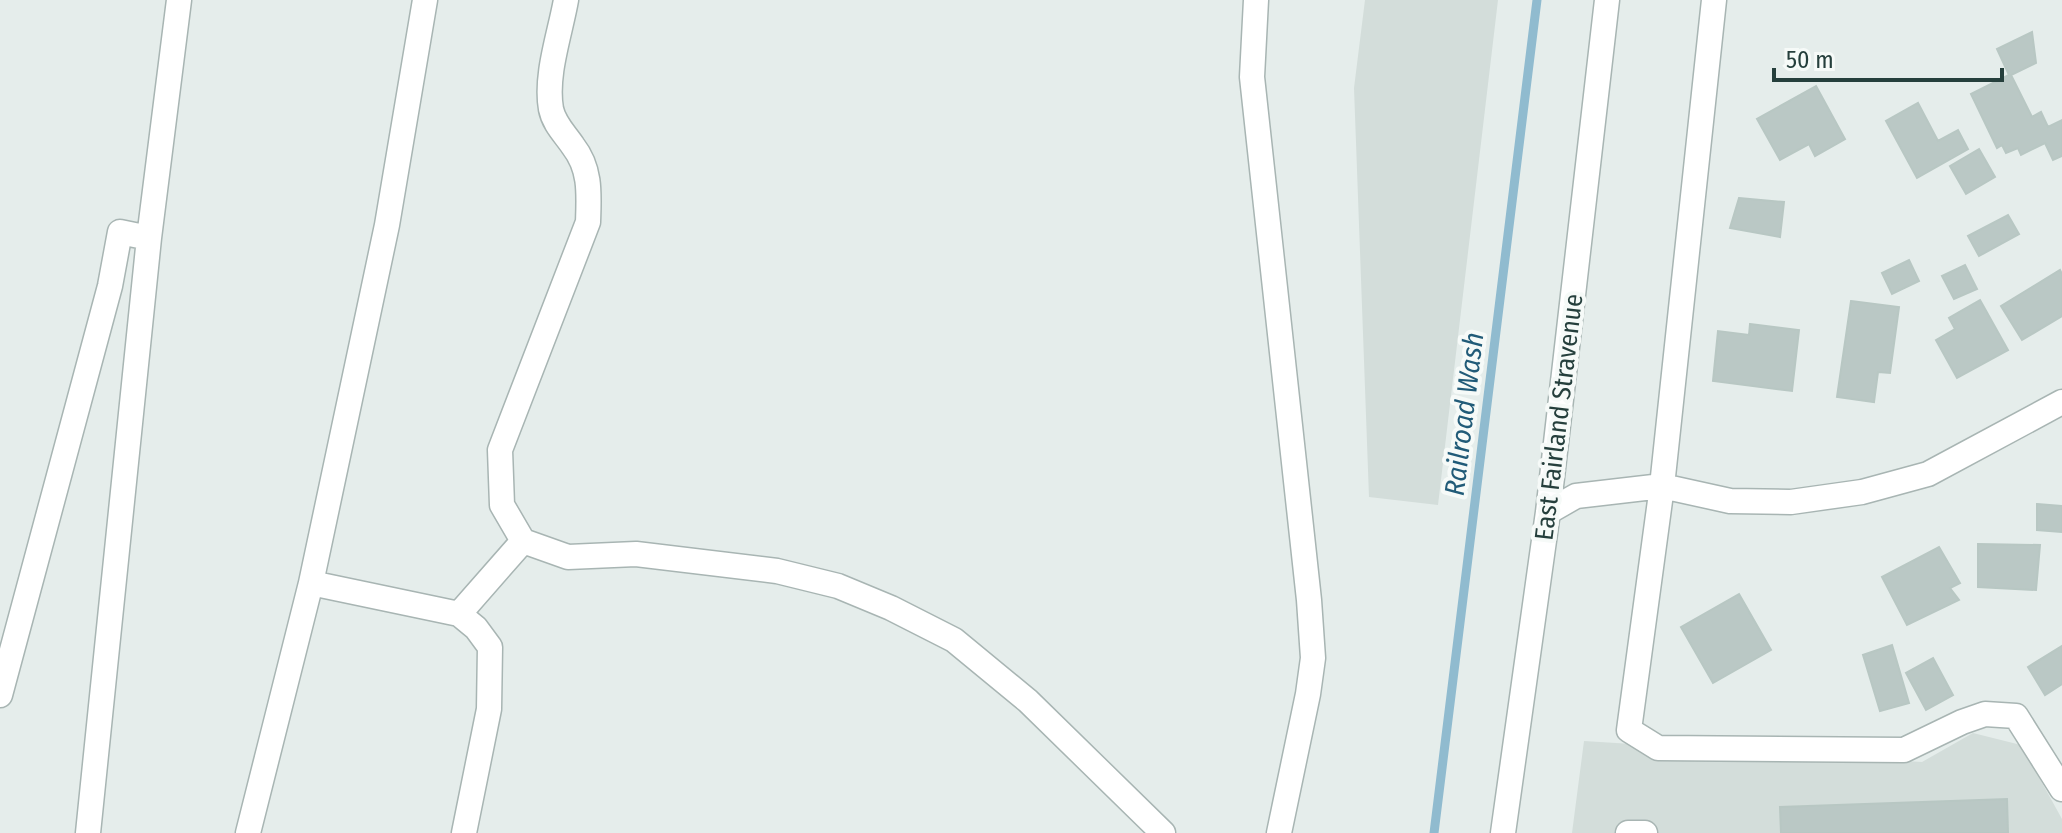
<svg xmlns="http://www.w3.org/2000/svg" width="2062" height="833" font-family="'Fira Sans Condensed',sans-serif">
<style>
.built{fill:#d3ddda}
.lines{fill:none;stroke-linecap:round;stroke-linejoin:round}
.stream{stroke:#90bbcf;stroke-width:9}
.building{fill:#bac8c5;stroke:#b8c7c3;stroke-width:2}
.minor-casing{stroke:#a8b5b3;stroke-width:27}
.minor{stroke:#fff;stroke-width:24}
.labels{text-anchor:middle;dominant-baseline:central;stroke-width:8;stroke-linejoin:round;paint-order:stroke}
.street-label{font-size:26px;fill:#253f3c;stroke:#f6faf8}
.water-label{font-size:28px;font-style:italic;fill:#215b78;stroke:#f6faf8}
</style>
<rect width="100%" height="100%" fill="#e5edeb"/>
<path class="built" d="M1365 0H1498L1438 505 1369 497 1354 88Z
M1973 733 2021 745 2062 819V833H1572L1584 741 1922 762Z"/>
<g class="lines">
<path class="stream" d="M1434 833 1537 0"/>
</g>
<path class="building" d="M2032 32 2036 63 2011 75 2032 117 2041 112 2048 127 2062 120V156L2053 160 2045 143 2021 155 2018 148 2006 153 2002 145 1997 148 1971 94 2009 75 1997 49Z
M1816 86 1845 139 1815 156 1809 144 1780 160 1757 119Z
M1918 103 1938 141 1958 130 1968 149 1917 178 1886 121Z
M1979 149 1995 177 1966 194 1950 166Z
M1739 198 1784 202 1780 237 1730 228Z
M2008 215 2019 234 1979 256 1968 236Z
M1909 260 1919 281 1892 294 1882 273Z
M1965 265 1977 289 1954 299 1942 276Z
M2060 270 2062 274V316L2022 340 2001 306Z
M1980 300 2008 350 1957 378 1936 340 1955 329 1949 318Z
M1851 301 1899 307 1890 373 1878 372 1874 402 1837 397Z
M1750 324 1799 330 1792 391 1713 381 1718 331 1749 335Z
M2037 504 2062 506V532L2037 530Z
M1978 544 2040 545 2036 590 1978 587Z
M1939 547 1960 583 1950 588 1959 600 1907 625 1882 577Z
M1739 594 1771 650 1713 683 1681 627Z
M1892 645 1909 703 1880 711 1863 655Z
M2062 646V684L2045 695 2028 667Z
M1933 658 1953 695 1926 710 1906 673Z
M2007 799 2008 833H1781L1780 807Z"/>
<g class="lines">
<g class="minor-casing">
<path id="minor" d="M566 0C560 34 545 75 551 109 554 124 565 134 573 146 591 169 589 194 588 222L500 450 502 505 523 541 568 557 636 554 777 571 838 586 891 608 954 640 1028 701 1163 833
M1256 0 1252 77 1309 600 1313 658 1308 694 1279 833
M1714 0 1662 486 1629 730 1658 748 1904 750 1962 722 1985 714 2016 716 2062 789
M1548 512 1576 496 1662 486 1730 501 1791 502 1862 492 1928 474 2062 402
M311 583 459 614 476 628 490 647 489 709 464 833
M459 614 523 541
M0 695 110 286 120 232 149 238 179 0
M88 833 149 238
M248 833 311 583 387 225 425 0
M1503 833 1548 512 1607 0
M1628 833H1645"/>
</g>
<use href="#minor" class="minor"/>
</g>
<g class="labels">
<g class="street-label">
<text transform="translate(1559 417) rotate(-83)">East Fairland Stravenue</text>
</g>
<g class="water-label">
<text transform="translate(1464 414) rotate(-83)">Railroad Wash</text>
</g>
</g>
<path d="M1774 68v12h228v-12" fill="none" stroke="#253f3c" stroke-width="4"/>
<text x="1786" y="68" font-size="24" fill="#253f3c" stroke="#f6faf8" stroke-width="6" paint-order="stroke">50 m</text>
</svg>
